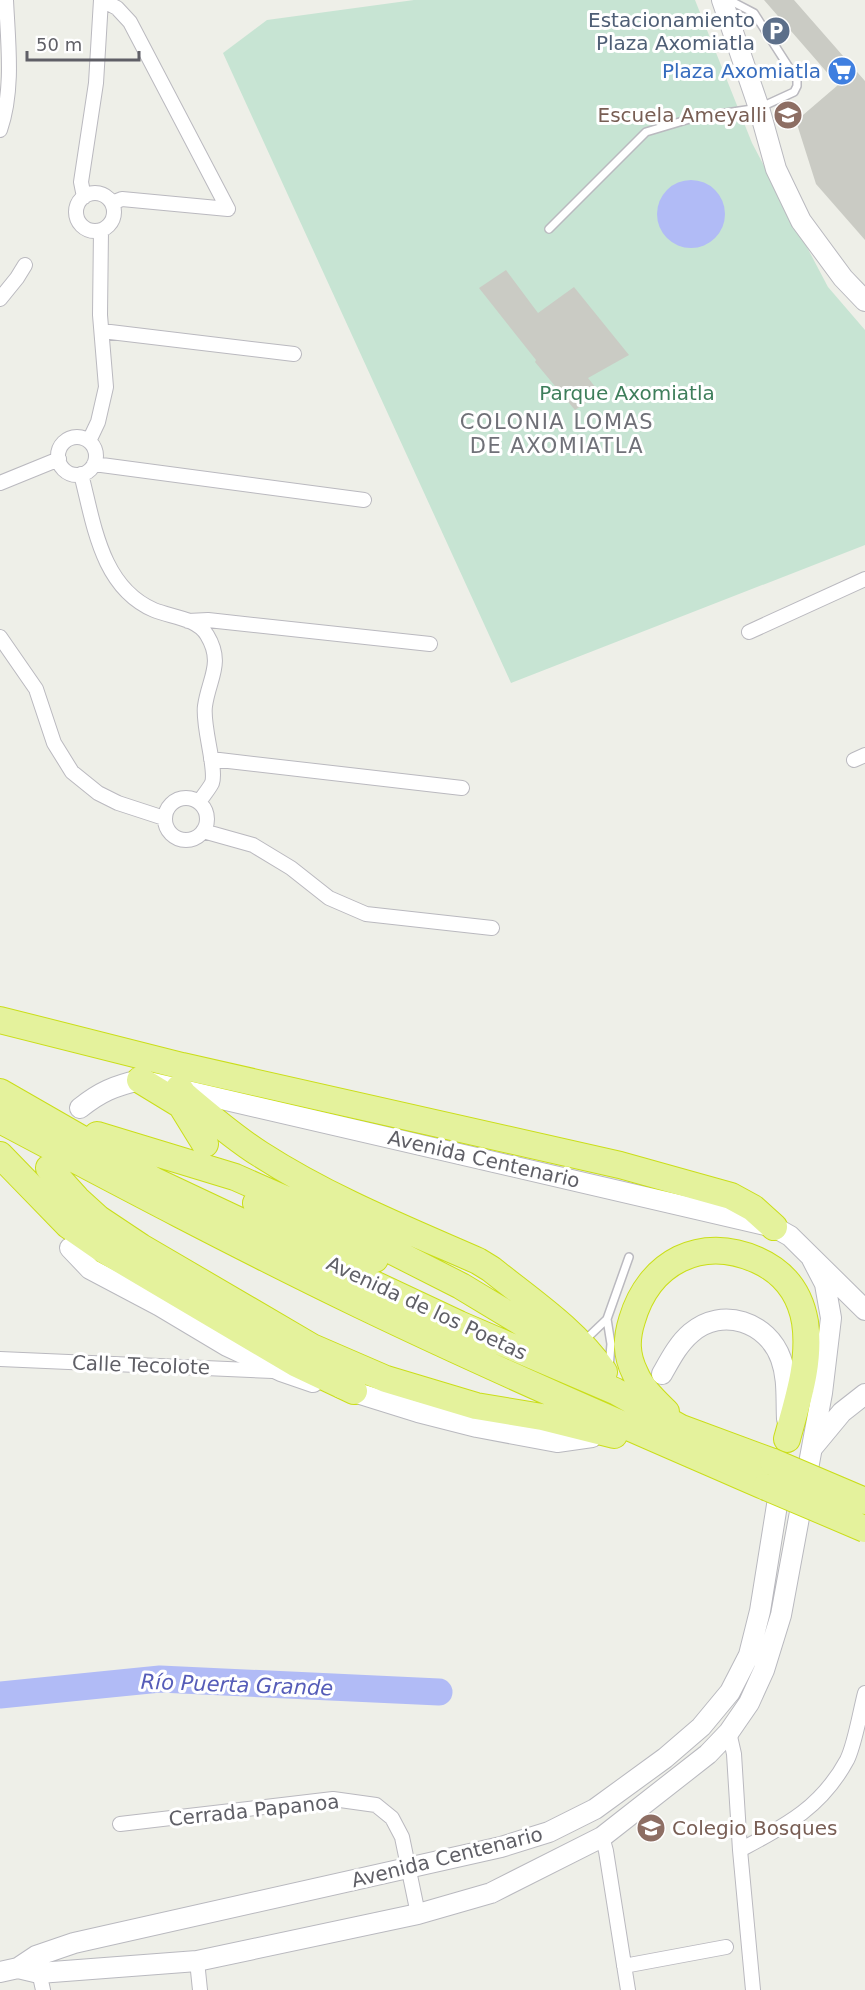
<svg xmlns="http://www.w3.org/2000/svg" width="865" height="1990" font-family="'DejaVu Sans',sans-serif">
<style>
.green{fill:#c7e4d3}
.water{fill:#b1bbf6}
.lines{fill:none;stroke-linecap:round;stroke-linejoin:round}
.river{stroke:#b1bbf6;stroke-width:27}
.building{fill:#cacbc4}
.lane-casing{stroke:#bab9bf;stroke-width:10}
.street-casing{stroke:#bab9bf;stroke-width:16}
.secondary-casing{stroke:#b9b9bf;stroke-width:22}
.highway-casing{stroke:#cade19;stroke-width:28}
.lane{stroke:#fff;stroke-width:7}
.street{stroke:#fff;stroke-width:14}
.secondary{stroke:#fff;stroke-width:20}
.highway{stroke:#e4f29c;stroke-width:26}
.highway-bridge-casing{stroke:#cade19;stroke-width:28;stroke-linecap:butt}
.highway-bridge{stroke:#e4f29c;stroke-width:26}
.labels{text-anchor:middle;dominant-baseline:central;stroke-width:6;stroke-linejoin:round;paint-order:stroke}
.service-label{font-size:20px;fill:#4e5e75;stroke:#fff;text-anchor:end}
.shop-label{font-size:20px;fill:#366cbe;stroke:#fff;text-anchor:end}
.education-label{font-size:20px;fill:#785e54;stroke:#fff;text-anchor:end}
.park-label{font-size:20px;fill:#3e7e5b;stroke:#fff}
.street-label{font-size:20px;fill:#5f5f66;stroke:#fff}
.neighbourhood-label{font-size:21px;letter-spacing:1.5px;fill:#707178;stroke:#fff}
.water-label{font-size:21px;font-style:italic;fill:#555cb8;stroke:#fff}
</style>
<rect width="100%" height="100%" fill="#eeefe8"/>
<path class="green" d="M414 0H695L752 143 828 287 865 330V545L511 683 223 53 267 20Z"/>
<path class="water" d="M657 214a34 34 0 1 1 68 0a34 34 0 1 1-68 0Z"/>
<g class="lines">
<path class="river" d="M0 1695 160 1679 439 1692"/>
</g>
<path class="building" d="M764 0H794L865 81V240L816 184 796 121 838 85Z
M506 270 538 313 574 287 629 355 588 378 600 393 575 410 535 362 536 360 479 288Z"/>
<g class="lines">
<g class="lane-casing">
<path id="lane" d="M549 229 646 132 693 118 759 108 794 92 797 86V80L754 13 729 0
M585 1340 607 1319
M609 1368 611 1344 607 1319 629 1257"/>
</g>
<g class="street-casing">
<path id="street" d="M102 0 117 8 130 22 228 209
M0 130C14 89 8 43 6 0
M76 212a19 19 0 1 1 38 0a19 19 0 1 1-38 0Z
M84 197 81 182 96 83 101 0
M112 203 122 199 228 209
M0 299 17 278 25 265
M102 331 294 354
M58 456a19 19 0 1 1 38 0a19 19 0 1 1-38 0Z
M89 441 98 422 106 387 100 315 101 230
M94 464 364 500
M81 474C94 524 101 587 154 610 171 617 197 618 207 635 224 663 209 678 205 706 202 726 217 769 212 783 209 789 203 796 199 802
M0 483 59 459
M188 621 208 620 430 644
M749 632 865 579
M0 637 36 689 54 743 72 772 98 793 118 803 164 818
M211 759 462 788
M854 760 865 755
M165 819a21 21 0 1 1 42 0a21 21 0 1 1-42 0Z
M203 831 253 845 291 868 329 898 366 914 492 928
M0 1359 273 1371
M729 1732 734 1754 740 1850 753 1990
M120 1824 333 1799 376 1805 392 1818 402 1837 418 1914
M602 1837 606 1851 628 1990
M740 1850C785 1826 821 1808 847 1760 855 1744 860 1712 865 1693
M197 1961 200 1990
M624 1966 726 1947
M38 1967 43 1990"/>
</g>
<g class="secondary-casing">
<path id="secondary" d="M722 0 759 108 776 169 801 221 843 278 865 301
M80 1108C100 1092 114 1086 140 1080L774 1227 790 1236 865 1310
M70 1248 90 1269 160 1306 227 1346 281 1371 313 1382
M662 1374C670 1360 678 1344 691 1333 722 1306 768 1322 781 1359 788 1378 786 1398 787 1419
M341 1388 418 1412 477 1427 557 1442 592 1437
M813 1447 842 1412 865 1394
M18 1968 39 1973 197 1961 418 1914 491 1893 602 1837 708 1754 729 1732 749 1703 764 1670 781 1615 822 1393 831 1318 825 1284 812 1259
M0 1972 18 1968 36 1956 74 1943 501 1847 549 1832 595 1809 665 1758 701 1727 730 1692 749 1655 760 1611 781 1480"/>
</g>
<g class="highway-casing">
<path id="highway" d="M0 1020 182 1066 620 1165 731 1196 753 1208 774 1227
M140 1080 181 1105 205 1144
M179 1088 184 1095C209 1116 233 1137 260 1154 328 1198 405 1229 478 1261L491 1269C531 1301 575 1330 604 1372
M0 1092 155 1181 459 1324 615 1391 681 1428 773 1462
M0 1120C119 1183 238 1246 360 1305 493 1369 630 1428 766 1487
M97 1135 235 1177 321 1215 461 1286 529 1327 581 1366
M0 1155 68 1225 104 1250 297 1364 354 1391
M49 1168 77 1199 99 1219 141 1247 312 1347 386 1379 476 1406 542 1417 614 1435
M256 1203 333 1244 348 1246 375 1259
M666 1412C655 1401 641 1388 635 1373 626 1355 626 1339 632 1320 649 1262 701 1235 757 1260 784 1272 800 1293 805 1322 811 1362 797 1402 787 1439"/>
</g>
<use href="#lane" class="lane"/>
<use href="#street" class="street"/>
<use href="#secondary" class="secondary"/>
<use href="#highway" class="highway"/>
<g class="highway-bridge-casing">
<path id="highway-bridge" d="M773 1462 865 1501
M766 1487 865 1529"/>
</g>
<use href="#highway-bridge" class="highway-bridge"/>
</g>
<defs>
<g id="parking-disc" transform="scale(1.5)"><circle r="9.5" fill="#5c6f8a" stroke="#fff"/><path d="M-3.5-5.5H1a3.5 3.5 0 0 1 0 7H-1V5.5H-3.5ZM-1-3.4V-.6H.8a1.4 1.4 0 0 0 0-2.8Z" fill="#fff"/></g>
<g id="supermarket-disc" transform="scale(1.5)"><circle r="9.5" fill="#3f7fe0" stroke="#fff"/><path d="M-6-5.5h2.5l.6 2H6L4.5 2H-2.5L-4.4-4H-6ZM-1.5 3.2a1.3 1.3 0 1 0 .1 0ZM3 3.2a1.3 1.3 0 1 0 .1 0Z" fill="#fff"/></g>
<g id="school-disc" transform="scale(1.5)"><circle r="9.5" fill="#8d6e63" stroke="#fff"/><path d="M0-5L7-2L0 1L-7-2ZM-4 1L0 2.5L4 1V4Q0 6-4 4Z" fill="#fff"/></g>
</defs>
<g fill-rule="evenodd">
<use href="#parking-disc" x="776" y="31"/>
<use href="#supermarket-disc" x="842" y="71"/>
<use href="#school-disc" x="788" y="115"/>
<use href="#school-disc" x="651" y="1828"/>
</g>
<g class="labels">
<g class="service-label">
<text x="755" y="20">Estacionamiento<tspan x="755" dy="23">Plaza Axomiatla</tspan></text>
</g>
<g class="shop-label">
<text x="821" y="71">Plaza Axomiatla</text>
</g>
<g class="education-label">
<text x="767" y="115">Escuela Ameyalli</text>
<text x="672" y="1828" text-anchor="start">Colegio Bosques</text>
</g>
<g class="park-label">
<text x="627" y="393">Parque Axomiatla</text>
</g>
<g class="street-label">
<text transform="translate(484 1159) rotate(13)">Avenida Centenario</text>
<text transform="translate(427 1308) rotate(25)">Avenida de los Poetas</text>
<text transform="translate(141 1365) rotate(2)">Calle Tecolote</text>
<text transform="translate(254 1810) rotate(-6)">Cerrada Papanoa</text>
<text transform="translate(447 1857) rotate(-14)">Avenida Centenario</text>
</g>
<g class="neighbourhood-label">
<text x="557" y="422">COLONIA LOMAS<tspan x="557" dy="24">DE AXOMIATLA</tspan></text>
</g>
<g class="water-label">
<text transform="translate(237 1685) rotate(2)">Río Puerta Grande</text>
</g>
</g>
<path d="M27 51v9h112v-9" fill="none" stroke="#5f5f66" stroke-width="3"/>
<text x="36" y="51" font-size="18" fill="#5f5f66" stroke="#ffffff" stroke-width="4.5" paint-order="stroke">50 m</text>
</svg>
